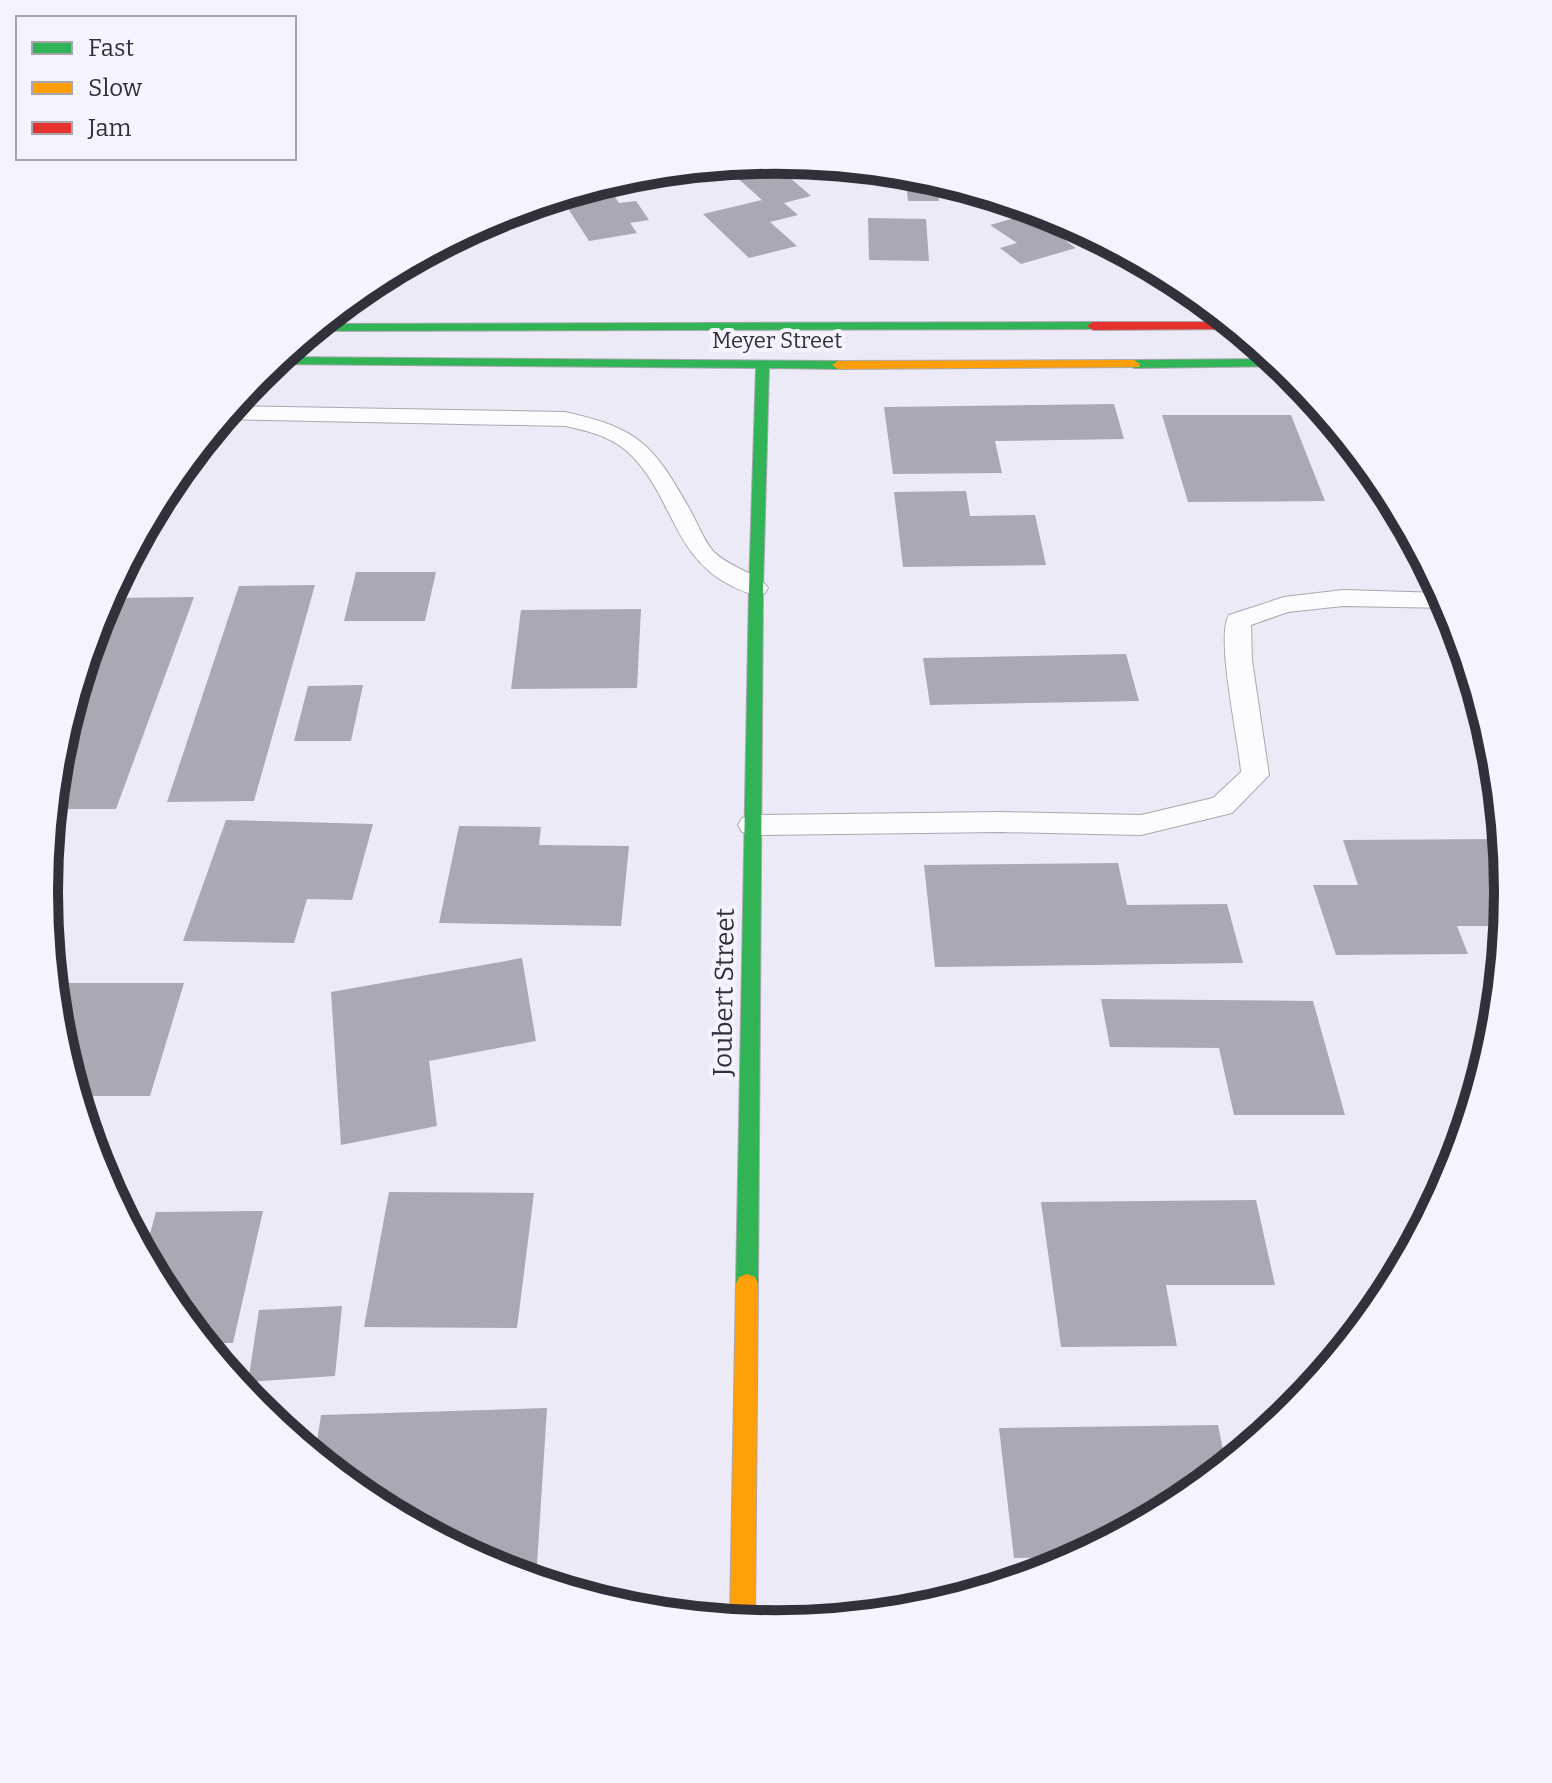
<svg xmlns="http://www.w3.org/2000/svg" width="1552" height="1783" font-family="Bitter,serif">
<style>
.building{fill:#aaa9b3}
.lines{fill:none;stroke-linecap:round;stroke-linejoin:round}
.lane-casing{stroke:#a9a7b0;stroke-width:2}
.fast-casing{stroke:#a9a7b0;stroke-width:2}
.slow-casing{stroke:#a9a7b0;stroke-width:2}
.jam-casing{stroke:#a9a7b0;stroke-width:2}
.lane{fill:#fcfcfe;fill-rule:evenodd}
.fast{fill:#30b455;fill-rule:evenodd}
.slow{fill:#ff9f0a;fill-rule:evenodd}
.jam{fill:#e5322d;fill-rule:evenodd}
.labels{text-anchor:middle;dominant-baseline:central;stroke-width:8;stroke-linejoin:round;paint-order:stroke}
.far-street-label{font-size:22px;fill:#323039;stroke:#f5f3fd}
.street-label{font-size:26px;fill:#323039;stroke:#f5f3fd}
.rim{fill:none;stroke:#323039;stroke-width:10}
</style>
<rect width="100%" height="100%" fill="#eceaf6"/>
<path class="building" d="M774 164 811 196 784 203 798 215 770 222 797 246 749 258 703 214 762 200 733 174Z
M905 172 936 179 939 201H908Z
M606 183 619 203 636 201 649 220 630 223 637 233 589 241 560 196Z
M1028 214 1076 248 1021 264 1000 248 1017 243 990 225Z
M868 218 926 219 929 261 869 260Z
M1114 404 1124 439 995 441 1002 473 893 474 884 407Z
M1162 415H1291L1325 501 1188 502Z
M966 491 970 516 1035 515 1046 565 903 567 894 492Z
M356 572H436L425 621H344Z
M315 585 254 801 167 802 239 586Z
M194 597 116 809H52L58 748 100 611 107 598Z
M641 609 637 688 511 689 521 610Z
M1126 654 1139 701 930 705 923 658Z
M363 685 351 741H294L308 686Z
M226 820 373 824 352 900 307 899 294 943 183 941Z
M459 826 541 827 539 845 629 846 621 926 439 923Z
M1503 839 1508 892 1505 926H1457L1468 954 1336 955 1313 885H1358L1343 840Z
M1118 863 1127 905 1227 904 1243 963 935 967 924 865Z
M522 958 536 1041 429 1061 437 1126 341 1145 331 992Z
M53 983H184L150 1096H77L58 1034Z
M1101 999 1313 1001 1345 1115H1234L1219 1048 1110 1047Z
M389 1192 534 1193 517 1328 364 1327Z
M1256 1200 1275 1285H1166L1177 1346 1061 1347 1041 1202Z
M263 1211 233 1343H204L167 1298 144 1255 156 1212Z
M342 1306 335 1376 248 1382 259 1310Z
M547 1408 536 1580 495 1568 380 1506 381 1501 369 1500 315 1455 321 1415Z
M1218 1425 1226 1465 1182 1500 1077 1557 1014 1558 999 1428Z"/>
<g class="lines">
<g class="lane-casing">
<path id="lane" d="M232 406 565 412C638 428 653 444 689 508 697 522 703 539 713 551 728 567 758 573 768 588L765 593C752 597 742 591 730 585 673 556 673 497 631 455 613 437 589 431 565 426L222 419Z
M1343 590 1442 593 1450 608 1343 606 1288 612 1251 625 1252 660 1269 775 1232 813 1141 835 1000 832 752 835 742 832 738 825 742 818 752 815 1000 812 1141 815 1213 798 1241 772C1239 741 1215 636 1229 615L1284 597Z"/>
</g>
<g class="fast-casing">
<path id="fast" d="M1093 322 1099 326 1097 329 311 331 319 324Z
M279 357 838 361 844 365 838 369 769 368 763 588 758 1284 755 1291 747 1294 739 1291 736 1284 749 588 756 368 270 364Z
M1276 359 1284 366 1134 368 1128 364 1134 360Z"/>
</g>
<g class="slow-casing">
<path id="slow" d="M1134 360 1140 364 1139 367 838 369 832 365 838 361Z
M747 1274 755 1277 758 1284 755 1621 730 1619 736 1284 739 1277Z"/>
</g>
<g class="jam-casing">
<path id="jam" d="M1231 322 1239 329 1093 330 1087 326 1093 322Z"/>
</g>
<use href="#lane" class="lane"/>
<use href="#fast" class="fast"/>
<use href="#slow" class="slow"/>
<use href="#jam" class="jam"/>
</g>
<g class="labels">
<g class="far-street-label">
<text x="777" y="340">Meyer Street</text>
</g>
<g class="street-label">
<text transform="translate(724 992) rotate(-89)">Joubert Street</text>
</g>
</g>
<path d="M0 0H1552V1783H0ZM58 892a718 718 0 1 1 1436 0a718 718 0 1 1-1436 0Z" fill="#f5f3fd" fill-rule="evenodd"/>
<path class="rim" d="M58 892a718 718 0 1 1 1436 0a718 718 0 1 1-1436 0Z"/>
<rect x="16" y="16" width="280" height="144" fill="#f5f3fd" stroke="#a7a5af" stroke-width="2"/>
<rect x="32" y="42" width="40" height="12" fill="#30b455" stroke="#a7a5af" stroke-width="2"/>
<text x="88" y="56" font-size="24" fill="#323039">Fast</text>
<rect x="32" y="82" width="40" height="12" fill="#ff9f0a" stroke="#a7a5af" stroke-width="2"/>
<text x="88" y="96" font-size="24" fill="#323039">Slow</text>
<rect x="32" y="122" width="40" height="12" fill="#e5322d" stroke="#a7a5af" stroke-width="2"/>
<text x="88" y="136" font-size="24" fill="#323039">Jam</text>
</svg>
